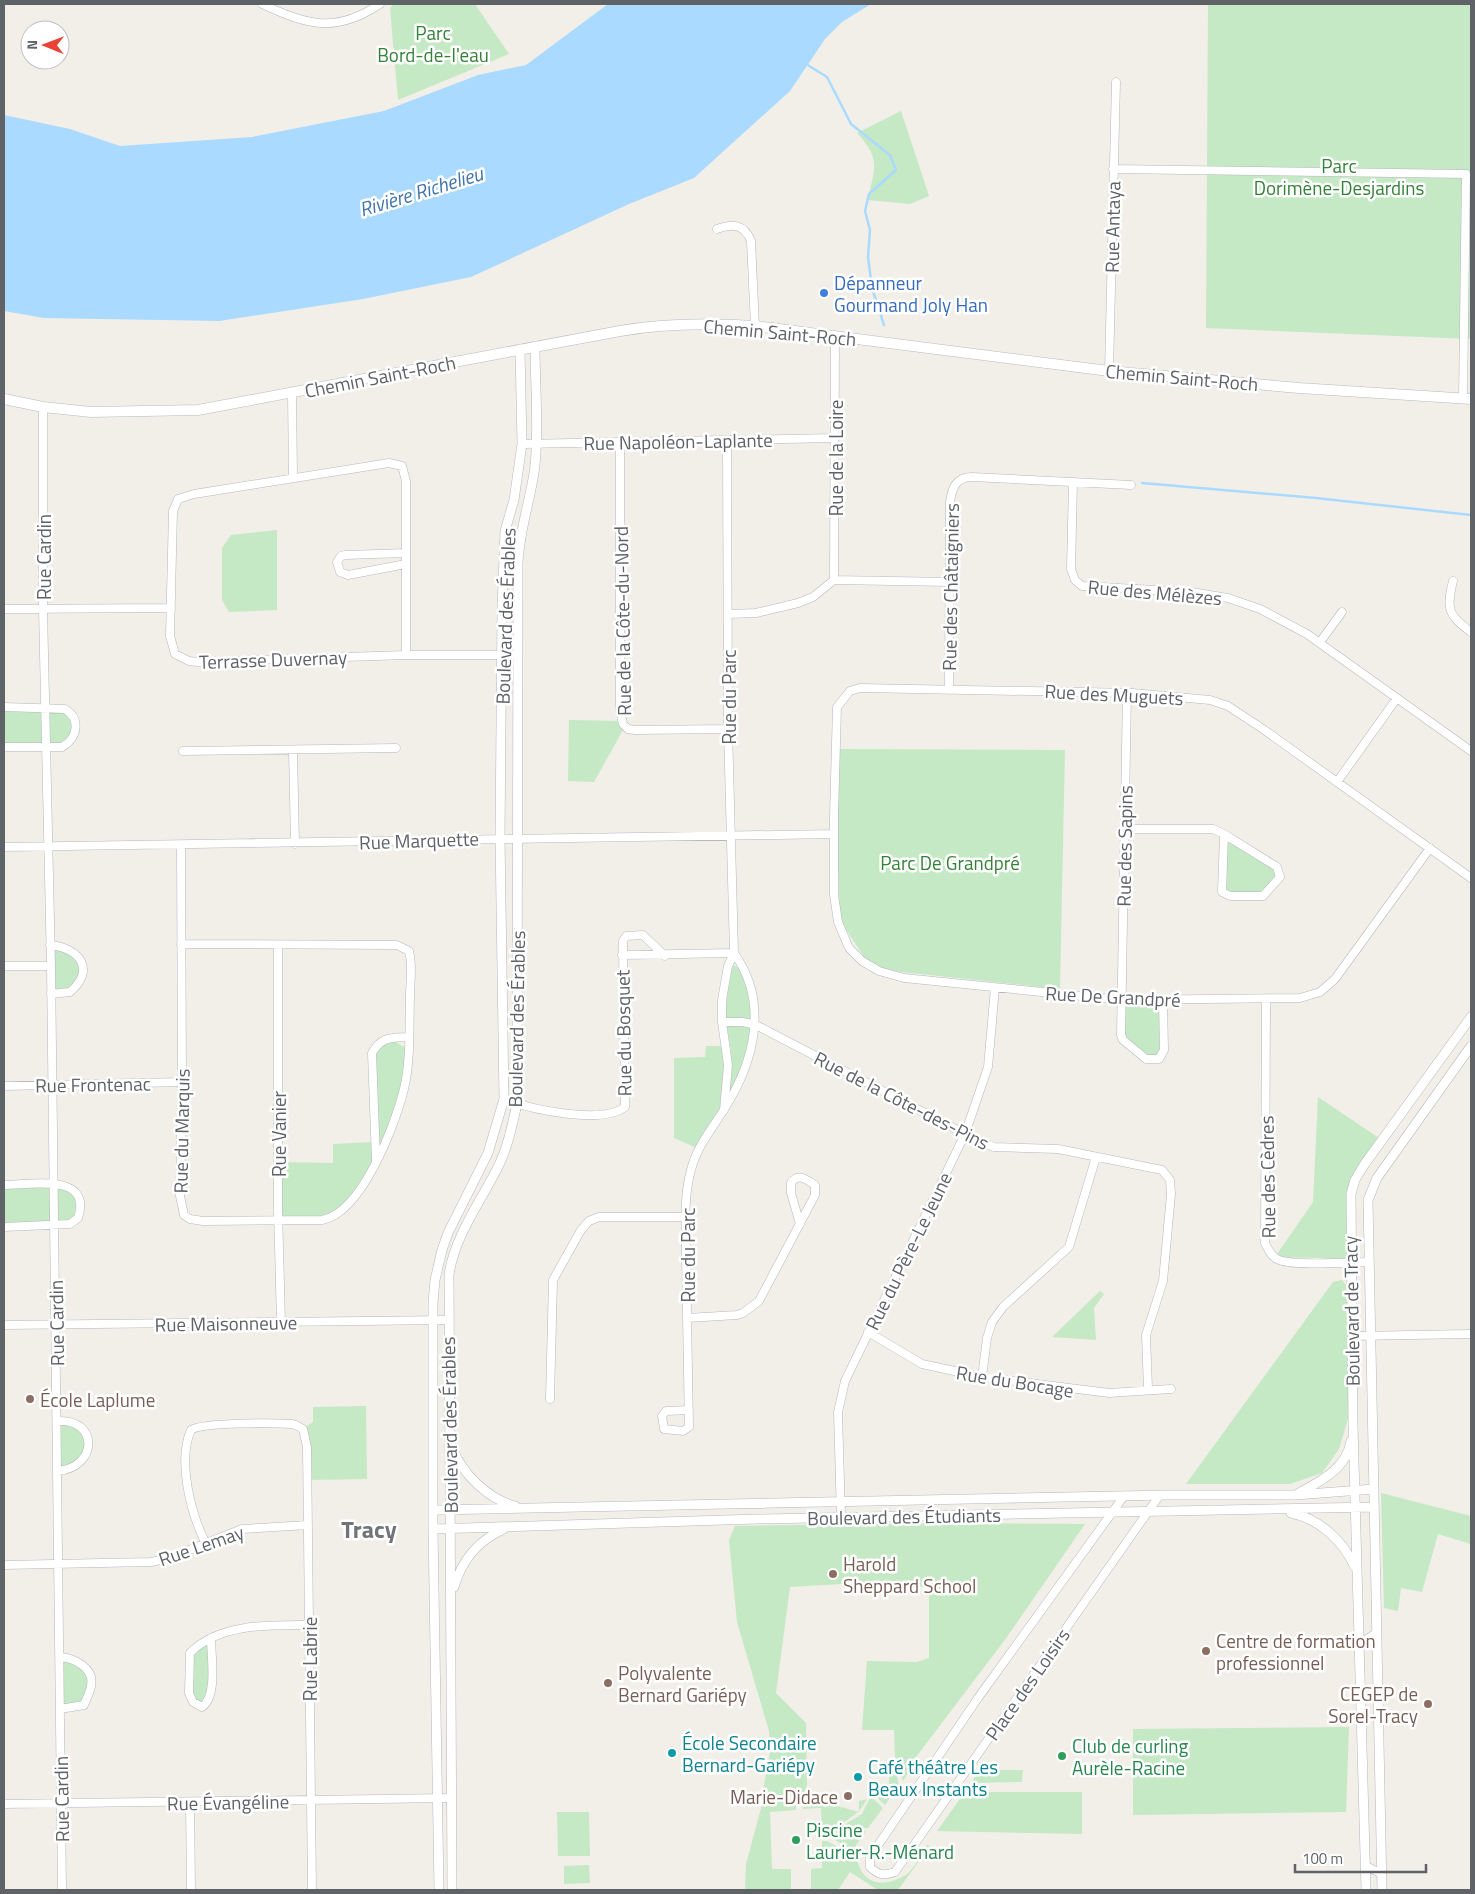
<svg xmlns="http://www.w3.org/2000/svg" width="1475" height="1894" font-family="'Titillium Web',sans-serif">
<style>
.green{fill:#c5e8c5}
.water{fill:#aadaff}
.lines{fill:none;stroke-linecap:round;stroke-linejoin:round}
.stream{stroke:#aadaff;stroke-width:2.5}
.minor-casing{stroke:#b5b8bc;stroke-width:9}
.tertiary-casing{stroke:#b5b8bc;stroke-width:10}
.secondary-casing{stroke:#b6babf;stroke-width:11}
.minor{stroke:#fff;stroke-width:8}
.tertiary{stroke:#fff;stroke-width:9}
.secondary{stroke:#fff;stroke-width:10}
.shop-dot{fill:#3f7fe0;stroke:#fff;stroke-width:2}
.education-dot{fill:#8d6e63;stroke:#fff;stroke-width:2}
.culture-dot{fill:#0f9aa8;stroke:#fff;stroke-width:2}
.leisure-dot{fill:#2e9e5b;stroke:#fff;stroke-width:2}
.labels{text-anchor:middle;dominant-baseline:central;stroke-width:5;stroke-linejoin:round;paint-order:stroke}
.park-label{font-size:19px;fill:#348238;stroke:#fff}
.street-label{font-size:19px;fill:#5f6368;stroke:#fff}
.shop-label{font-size:19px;fill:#366cbe;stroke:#fff;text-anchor:start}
.education-label{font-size:19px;fill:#785e54;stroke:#fff;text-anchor:start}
.culture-label{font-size:19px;fill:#0d838f;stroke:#fff;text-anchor:start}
.leisure-label{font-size:19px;fill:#27864d;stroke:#fff;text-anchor:start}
.water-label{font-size:20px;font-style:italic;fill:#4174aa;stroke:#fff}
.district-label{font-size:24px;font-weight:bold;fill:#70757a;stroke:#fff}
</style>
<rect width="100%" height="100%" fill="#f1efe8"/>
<path class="green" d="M394 4H475L509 54 398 100 390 8Z
M1208 4H1471V339L1206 328Z
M901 111 929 196 910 204 868 200C874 168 882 160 857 133Z
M277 530V610L229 612 222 600V548L231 535Z
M61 705 76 726 66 744 4 746V706Z
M569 720 619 721 623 730 594 782 568 781Z
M838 749 1065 750 1060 989 883 970 866 960 840 920 837 833Z
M1227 836 1275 868 1280 877 1261 894 1231 893 1222 890Z
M50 945 72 952 82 967 75 987 51 994Z
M733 965 740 968 751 1000 750 1046 728 1100 731 1050 725 1016 729 982Z
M1121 1000 1161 1002 1162 1050 1157 1057H1147L1124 1037Z
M390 1039 408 1049 400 1111 355 1196 330 1217 282 1219 281 1162 333 1163V1144L373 1142V1053Z
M706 1046H725L723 1109 697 1148 674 1138V1058L705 1057Z
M1318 1097 1379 1138 1354 1175 1347 1259 1283 1257 1277 1254 1313 1202Z
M57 1185 78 1194 74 1221 4 1223V1186Z
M1342 1280 1346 1285 1351 1376 1349 1415 1339 1449 1322 1473 1290 1484H1186L1333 1282Z
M1100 1291 1104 1294 1094 1308 1096 1340 1052 1337Z
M366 1406 367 1479 307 1480 304 1428 313 1422V1407Z
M74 1421 86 1441 84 1456 60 1471 59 1423Z
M1381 1493 1471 1516V1544L1438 1534 1422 1592 1401 1588 1398 1611 1384 1608Z
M929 1523 1085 1524 1007 1637 913 1761 904 1760 915 1762 903 1781 898 1765 900 1759 895 1758 894 1730H862L867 1661 917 1662 929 1658V1588L892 1581 790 1587 776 1693 806 1723 807 1785 804 1794 762 1796 770 1752 769 1731 737 1622 729 1540 735 1526Z
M210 1640 211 1691 202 1706 192 1698V1653Z
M64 1657 76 1663 92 1679 83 1703 63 1707Z
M1349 1727 1346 1812 1133 1815V1729Z
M889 1767 895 1768 899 1785 885 1805 867 1788 870 1785 882 1791 889 1786Z
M980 1770H1023L1022 1782 971 1783Z
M965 1792H1082V1834L937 1831Z
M870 1798H872L883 1808 868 1828H839L862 1814Z
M867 1799C857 1819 841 1820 827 1836H822L821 1808 803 1809V1800L819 1801 859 1812V1801Z
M796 1800V1810L770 1812 772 1869H791V1890H745L746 1864 763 1801Z
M557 1812H589L590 1856H558Z
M836 1830 866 1831 852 1851 834 1839Z
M822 1841H827L857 1858C862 1888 888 1887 907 1874 915 1868 922 1853 927 1845L930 1846 898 1890H878L850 1872 838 1890H811V1869L822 1868Z
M589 1865 590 1883 564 1884V1866Z"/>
<path class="water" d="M608 4H871L842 22 825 39 790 91 694 178 629 204 471 277 363 299 219 321 44 318 4 311V115L70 129 120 146 252 137 384 111 478 75 526 65Z"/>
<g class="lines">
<path class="stream" d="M806 64 827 77 851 124 890 155 896 170 869 194 865 211 870 230 868 257 872 288 884 325
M1142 483 1316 498 1471 515"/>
<g class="minor-casing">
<path id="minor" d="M262 4C307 25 335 34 380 4
M1113 169 1466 174 1463 399
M717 229C733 223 744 224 751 241L755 326
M1109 371 1116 82
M292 393 293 478
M43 407V609L51 966 62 1890
M620 441V711L623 724 628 729 635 730 728 729
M522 444 835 438
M1073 482 1071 569 1075 580 1082 586 1191 592 1228 598 1260 609 1307 634 1471 751
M406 553 345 555 341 556 337 562 340 572 348 575 406 564
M834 580 835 337
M1453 581C1446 609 1448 615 1471 632
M4 609 171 608
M728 614 756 613 798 603 813 597 834 580 951 582
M1320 642 1342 612
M406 655V481L402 466 389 463 194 494 178 499 173 511 170 636 175 654 189 661 198 662 406 655H517
M949 689 950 502C952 488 956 477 972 477L1131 485
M1127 693 1121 1035 1123 1040 1146 1059H1159L1164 1050 1163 1000
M4 707 65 709C81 719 78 738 62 747H4
M293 750 295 844
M183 751 396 748
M1337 782 1397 698
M1124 829H1213L1224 834
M1224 834 1277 867 1280 877 1263 896H1230L1222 892Z
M4 847 834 834
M1430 848 1335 979 1320 992 1300 998 1121 1000 904 978 879 971 862 961 849 948 838 922 834 895V816L837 707 850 691 860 688 1132 693 1210 700 1228 706 1263 729 1471 878
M181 944 397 945 409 951C413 965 410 982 410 997 409 1027 411 1059 404 1089 395 1125 362 1213 322 1220L203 1221 190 1219 184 1215 180 1196 182 1082 181 846
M50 945C80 948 96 970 70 992L51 994
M278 946V1209L281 1323
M622 955 734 953
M4 966H51
M1266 999 1265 1243C1268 1249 1271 1256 1277 1259 1291 1267 1351 1262 1369 1262
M722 1022H743L756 1025 965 1134 994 1147 1058 1149 1162 1170 1170 1180 1171 1194 1163 1281 1146 1335 1148 1389
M4 1086 182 1082
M504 1099C530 1109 601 1125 625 1107L623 941 626 936 643 935 665 956
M724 1110 728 1065 722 1022V1000L728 966 734 953 728 729 727 441
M376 1160 372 1053C382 1036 391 1038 409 1037
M4 1185C30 1185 93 1172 78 1218L70 1224 4 1227
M687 1318 737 1315 743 1313 759 1301 815 1195V1185C807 1180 798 1172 791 1183V1193L800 1224
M4 1325 448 1320
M868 1332 922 1364 982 1377 1109 1393 1171 1389
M1352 1336 1471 1334
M982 1377 987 1338 992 1322 1003 1307 1069 1247 1096 1157
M550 1399 553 1280 581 1230 589 1221 599 1217H686
M689 1410 666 1411 662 1416 664 1429 683 1431 689 1427C688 1370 687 1314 686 1257 686 1229 683 1198 691 1170 697 1146 712 1129 725 1108 755 1060 769 1002 734 953
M58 1421C99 1419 98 1467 58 1471
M1124 1496 978 1698 870 1857V1867C878 1875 884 1876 895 1872L1159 1496
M841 1517 838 1412 845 1381 965 1134 988 1067 995 988
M205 1542C191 1513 177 1461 191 1430 202 1422 276 1423 292 1424 297 1425 299 1427 303 1429L307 1447 312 1890
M4 1565 151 1562 169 1558 242 1529 308 1525
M211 1638C211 1656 218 1696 202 1707L193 1702 189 1693 190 1653C219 1623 271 1625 309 1625
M1360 1644 1376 1633
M60 1657C74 1658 95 1668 91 1686 90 1693 86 1699 84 1705L60 1709
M190 1802 191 1890
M4 1804 451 1798
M1366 1866 1382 1874"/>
</g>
<g class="tertiary-casing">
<path id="tertiary" d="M452 1447C462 1474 488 1499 515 1506
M1299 1493C1321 1481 1347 1468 1351 1441
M433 1510 1167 1495H1295L1374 1489
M1291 1513C1320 1519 1343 1541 1355 1567
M433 1529 757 1519 1374 1507
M454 1587C462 1560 477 1541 504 1529
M439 1890 433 1529V1303L435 1280 442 1250 448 1233 488 1153 504 1099 500 838 502 609 505 531 514 500 522 444 520 349
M452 1890 449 1275C454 1237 481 1201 498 1167 508 1147 512 1125 517 1104L518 564C519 530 531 499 535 466 539 427 535 385 535 346
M1366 1890 1353 1426 1351 1194 1355 1180 1364 1165 1471 1017
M1382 1890 1368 1200 1377 1178 1471 1046"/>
</g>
<g class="secondary-casing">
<path id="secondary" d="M4 399 43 407 91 412 198 410 620 331C665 323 709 323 755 326L1109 371 1299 388 1471 399"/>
</g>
<use href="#minor" class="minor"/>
<use href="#tertiary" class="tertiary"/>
<use href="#secondary" class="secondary"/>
</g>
<circle class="shop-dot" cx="824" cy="293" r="5"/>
<g class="education-dot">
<circle cx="30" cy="1399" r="5"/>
<circle cx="833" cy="1574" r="5"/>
<circle cx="1206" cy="1651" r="5"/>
<circle cx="608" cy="1683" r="5"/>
<circle cx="1428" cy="1704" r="5"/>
<circle cx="848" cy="1796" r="5"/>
</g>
<g class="culture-dot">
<circle cx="672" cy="1753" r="5"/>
<circle cx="858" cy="1777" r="5"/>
</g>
<g class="leisure-dot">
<circle cx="1062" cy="1756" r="5"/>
<circle cx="796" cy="1840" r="5"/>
</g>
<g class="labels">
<g class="park-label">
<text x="433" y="32">Parc<tspan x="433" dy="22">Bord-de-l'eau</tspan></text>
<text x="1339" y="165">Parc<tspan x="1339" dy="22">Dorimène-Desjardins</tspan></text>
<text x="950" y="862">Parc De Grandpré</text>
</g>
<g class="street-label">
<text transform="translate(1112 227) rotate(-89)">Rue Antaya</text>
<text transform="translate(780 332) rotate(5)">Chemin Saint-Roch</text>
<text transform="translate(380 376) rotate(-11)">Chemin Saint-Roch</text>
<text transform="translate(1182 377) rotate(5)">Chemin Saint-Roch</text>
<text transform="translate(678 441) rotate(-1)">Rue Napoléon-Laplante</text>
<text transform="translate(835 458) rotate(-90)">Rue de la Loire</text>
<text transform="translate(43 557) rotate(-90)">Rue Cardin</text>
<text transform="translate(950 587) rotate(-89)">Rue des Châtaigniers</text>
<text transform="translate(1155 592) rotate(5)">Rue des Mélèzes</text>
<text transform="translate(505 616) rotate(-88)">Boulevard des Érables</text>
<text transform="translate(622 621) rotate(-91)">Rue de la Côte-du-Nord</text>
<text transform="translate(273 659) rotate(-2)">Terrasse Duvernay</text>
<text transform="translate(1114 694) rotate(3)">Rue des Muguets</text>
<text transform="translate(728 697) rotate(-90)">Rue du Parc</text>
<text transform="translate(419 840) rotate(-2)">Rue Marquette</text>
<text transform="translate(1124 846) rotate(-89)">Rue des Sapins</text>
<text transform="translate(1113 996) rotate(3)">Rue De Grandpré</text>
<text transform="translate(516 1019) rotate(-89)">Boulevard des Érables</text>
<text transform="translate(623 1033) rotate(-91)">Rue du Bosquet</text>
<text transform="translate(93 1084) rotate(-1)">Rue Frontenac</text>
<text transform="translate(902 1100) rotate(27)">Rue de la Côte-des-Pins</text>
<text transform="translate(181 1131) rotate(-89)">Rue du Marquis</text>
<text transform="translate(278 1134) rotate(-90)">Rue Vanier</text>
<text transform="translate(1267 1177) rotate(-91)">Rue des Cèdres</text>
<text transform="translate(908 1251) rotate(-64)">Rue du Père-Le Jeune</text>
<text transform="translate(687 1255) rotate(-90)">Rue du Parc</text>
<text transform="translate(1351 1311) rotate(-91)">Boulevard de Tracy</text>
<text transform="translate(56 1323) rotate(-91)">Rue Cardin</text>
<text transform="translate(226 1323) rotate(-1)">Rue Maisonneuve</text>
<text transform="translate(1015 1381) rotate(9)">Rue du Bocage</text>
<text transform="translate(449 1425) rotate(-91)">Boulevard des Érables</text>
<text transform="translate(904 1516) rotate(-1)">Boulevard des Étudiants</text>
<text transform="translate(201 1545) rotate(-19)">Rue Lemay</text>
<text transform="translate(309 1659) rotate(-90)">Rue Labrie</text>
<text transform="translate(1027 1684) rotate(-55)">Place des Loisirs</text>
<text transform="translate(61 1799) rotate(-91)">Rue Cardin</text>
<text transform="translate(228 1802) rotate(-1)">Rue Évangéline</text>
</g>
<g class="shop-label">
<text x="834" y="282">Dépanneur<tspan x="834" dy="22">Gourmand Joly Han</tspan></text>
</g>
<g class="education-label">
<text x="40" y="1399">École Laplume</text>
<text x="843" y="1563">Harold<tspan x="843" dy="22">Sheppard School</tspan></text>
<text x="1216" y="1640">Centre de formation<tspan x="1216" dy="22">professionnel</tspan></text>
<text x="618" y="1672">Polyvalente<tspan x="618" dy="22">Bernard Gariépy</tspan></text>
<text x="1418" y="1693" text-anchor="end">CEGEP de<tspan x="1418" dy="22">Sorel-Tracy</tspan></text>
<text x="838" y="1796" text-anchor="end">Marie-Didace</text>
</g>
<g class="culture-label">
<text x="682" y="1742">École Secondaire<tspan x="682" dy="22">Bernard-Gariépy</tspan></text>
<text x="868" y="1766">Café théâtre Les<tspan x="868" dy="22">Beaux Instants</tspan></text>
</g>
<g class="leisure-label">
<text x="1072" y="1745">Club de curling<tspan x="1072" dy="22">Aurèle-Racine</tspan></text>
<text x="806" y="1829">Piscine<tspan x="806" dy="22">Laurier-R.-Ménard</tspan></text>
</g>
<g class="water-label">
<text transform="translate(421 191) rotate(-17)">Rivière Richelieu</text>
</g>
<g class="district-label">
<text x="369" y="1529">Tracy</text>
</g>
</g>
<rect width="1475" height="1894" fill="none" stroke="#5f6368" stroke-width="10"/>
<g transform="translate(45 45) rotate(271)"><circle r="24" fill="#ffffff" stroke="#bfc1c3"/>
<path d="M0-4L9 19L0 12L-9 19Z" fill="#ea4335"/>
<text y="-8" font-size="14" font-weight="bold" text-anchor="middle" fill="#5f6368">N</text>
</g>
<path d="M1295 1864v8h131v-8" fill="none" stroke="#5f6368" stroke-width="2.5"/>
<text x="1302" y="1864" font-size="15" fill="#5f6368" stroke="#ffffff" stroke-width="4" paint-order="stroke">100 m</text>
</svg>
